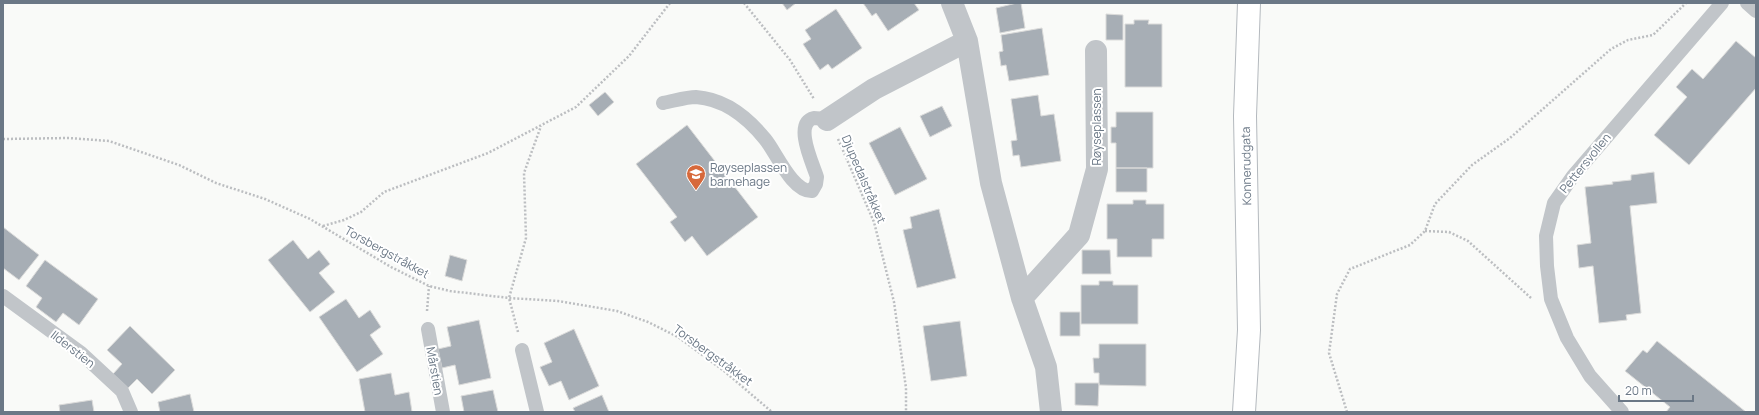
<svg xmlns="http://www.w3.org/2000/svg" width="1759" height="415" font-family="Manrope,sans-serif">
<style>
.building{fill:#a7aeb5;stroke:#dbdbda}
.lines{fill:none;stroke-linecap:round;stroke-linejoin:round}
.secondary-casing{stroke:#b4b9be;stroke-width:24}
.path{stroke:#bcbec1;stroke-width:2.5;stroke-dasharray:2 2;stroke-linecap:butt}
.lane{stroke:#c1c5c9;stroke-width:14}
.street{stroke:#c1c5c9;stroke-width:22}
.secondary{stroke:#fff;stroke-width:22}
.labels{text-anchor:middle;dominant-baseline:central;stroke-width:4;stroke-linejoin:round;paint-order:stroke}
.street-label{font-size:12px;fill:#6b7886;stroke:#fff}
.poi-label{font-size:12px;fill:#6b7886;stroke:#fff;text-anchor:start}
</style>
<rect width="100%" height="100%" fill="#f9faf8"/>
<path class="building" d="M782 3H796L787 10Z
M863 3H914L919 10 888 31 876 13 872 16Z
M1017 3H1021L1025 28 1000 33 996 8Z
M836 9 862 48 832 69 828 64 820 70 803 44 811 39 805 30Z
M1106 14 1123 15V40H1106Z
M1134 20H1149L1148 24H1162V87H1125V24H1134Z
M1042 28 1049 75 1009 81 1006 65 1001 66 999 52 1003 51 1001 35Z
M1736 41 1756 58V88L1689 165 1654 135 1687 97 1676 87 1692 69 1703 79Z
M605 92 614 102 598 116 589 105Z
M1038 95 1041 116 1054 114 1061 161 1021 167 1019 155 1013 156 1011 141 1017 140 1011 99Z
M942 106 952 126 930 137 920 116Z
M1116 112H1153V168H1116V143H1111V127H1116Z
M687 125 758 217 707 256 692 236 685 242 670 222 677 217 636 164Z
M900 127 927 179 895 195 869 143Z
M1116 168H1147V192H1116Z
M1654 172 1657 203 1630 206 1641 313 1626 315 1627 320 1599 323 1593 266 1579 268 1577 245 1591 243 1585 187 1613 184 1612 182 1631 180V175Z
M1133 200H1146V204H1164V239H1152V257H1117V239H1107V204H1133Z
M939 209 956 278 917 288 903 230 912 228 910 217Z
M3 227 39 255 19 280 3 268Z
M293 240 308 259 319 250 330 264 319 273 335 292 310 312 268 260Z
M1082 250H1110L1111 274H1082Z
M450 255 467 260 462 281 445 276Z
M45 260 98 299 79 325 63 313 56 322 36 307 42 298 26 286Z
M1099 281H1113V285H1138V324H1081V285H1099Z
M346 299 359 318 370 310 381 327 370 335 383 354 357 372 319 317Z
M1060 312H1080V336H1060Z
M479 320 491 378 459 385 455 365 442 368 438 349 451 346 447 327Z
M960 321 967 376 931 381 923 326Z
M130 326 175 370 152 394 137 379 128 388 113 374 122 364 107 350Z
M574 329 599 386 569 400 561 381 549 386 540 367 552 362 544 343Z
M1657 341 1746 412H1666L1670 407 1625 371 1643 350 1647 353Z
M1099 344H1146V386L1099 385V373H1094L1093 358H1099Z
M391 373 395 395 409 392 412 412H365L359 379Z
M1075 383H1099L1098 406 1075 405Z
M493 390 498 412H464L461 396Z
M190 394 194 412H160L158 402Z
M602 395 609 412H575L573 408Z
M92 400 94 412H60L59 405Z"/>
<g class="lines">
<g class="secondary-casing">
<path id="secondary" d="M1244 412 1249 330 1245 116 1249 3"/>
</g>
<path class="path" d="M744 3 790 60 814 99
M3 139 69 138 109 141 179 165 216 183 265 199 310 219 391 267 429 286 450 291 509 298 558 301 617 311 648 322 678 337 724 371 772 412
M838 139 874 222 894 302 906 388V412
M323 226 344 220 361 212 384 192 488 153 576 107 629 56 670 3
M1425 231 1449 232 1468 241 1531 298
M427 311 429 286
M518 332 509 298 526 238 524 173 541 126
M1347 412 1329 353 1337 294 1350 269 1410 245 1425 231 1435 204 1472 165 1510 138 1611 49 1628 40 1653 35 1686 3"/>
<path class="lane" d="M1747 3 1756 11
M663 103C674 101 686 97 696 97 725 99 748 118 765 139 776 152 792 192 812 191L816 184 817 177C813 164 793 123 814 118 818 118 823 119 827 120
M3 296 81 353 122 391 131 412
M428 329 443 412
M522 350 537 412
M1622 412 1590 376 1567 338 1551 299 1547 266 1546 236 1554 203 1573 176 1722 3"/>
<path class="street" d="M952 3 967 41 991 183 1022 298 1046 367 1051 412
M827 120 874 89 967 41
M1022 298 1079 235 1097 169 1096 51"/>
<use href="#secondary" class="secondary"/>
</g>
<defs>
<g id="school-pin" transform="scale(1)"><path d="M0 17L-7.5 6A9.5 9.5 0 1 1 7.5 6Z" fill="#d7693b" stroke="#fff"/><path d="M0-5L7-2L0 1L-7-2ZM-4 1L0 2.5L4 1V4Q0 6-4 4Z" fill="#fff"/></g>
</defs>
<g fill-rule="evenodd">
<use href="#school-pin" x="696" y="174"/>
</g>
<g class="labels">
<g class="street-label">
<text transform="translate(1096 127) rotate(-90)">Røyseplassen</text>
<text transform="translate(1585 163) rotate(-51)">Pettersvollen</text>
<text transform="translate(1246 166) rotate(-91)">Konnerudgata</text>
<text transform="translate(864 179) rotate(67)">Djupedalstråkket</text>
<text transform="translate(387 252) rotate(29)">Torsbergstråkket</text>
<text transform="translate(73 349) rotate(38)">Ilderstien</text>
<text transform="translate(713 355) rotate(36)">Torsbergstråkket</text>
<text transform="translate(435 371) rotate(80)">Mårstien</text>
</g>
<g class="poi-label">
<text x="710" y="167">Røyseplassen<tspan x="710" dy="14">barnehage</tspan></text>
</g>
</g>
<rect width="1759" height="415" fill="none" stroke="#6b7886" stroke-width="8"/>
<path d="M1619 395v6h74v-6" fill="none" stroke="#6b7886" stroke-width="2"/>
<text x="1625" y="395" font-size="12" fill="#6b7886" stroke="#ffffff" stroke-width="3" paint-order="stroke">20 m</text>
</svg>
